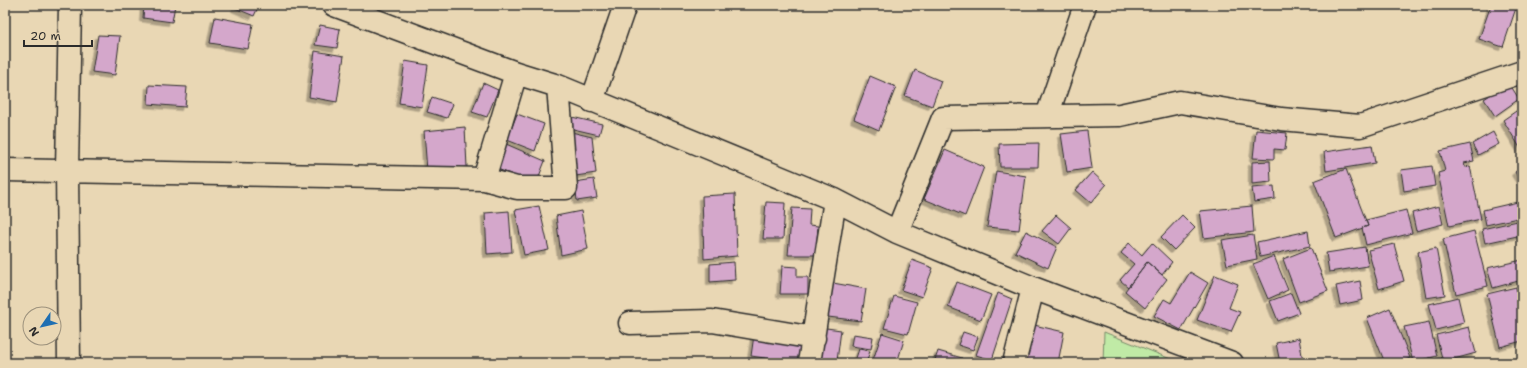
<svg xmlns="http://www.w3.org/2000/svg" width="1527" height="368" font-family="'Shantell Sans',sans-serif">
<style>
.green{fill:#c0eaa6;stroke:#768a68}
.building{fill:#d4a7cb;stroke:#2b2b2b;filter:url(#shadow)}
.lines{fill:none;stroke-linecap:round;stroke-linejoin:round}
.minor-casing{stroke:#2b2b2b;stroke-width:25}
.minor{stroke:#e9d7b4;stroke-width:22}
</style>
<defs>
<filter id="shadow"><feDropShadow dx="-3.5" dy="3.5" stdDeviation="0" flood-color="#0004"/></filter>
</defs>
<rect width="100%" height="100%" fill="#e9d7b4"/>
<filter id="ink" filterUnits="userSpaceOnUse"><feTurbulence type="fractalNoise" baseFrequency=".025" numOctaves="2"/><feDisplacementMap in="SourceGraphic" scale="8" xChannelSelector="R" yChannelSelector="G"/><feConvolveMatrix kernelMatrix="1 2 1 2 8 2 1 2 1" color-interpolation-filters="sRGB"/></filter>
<g filter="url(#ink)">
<path class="green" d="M1104 332 1178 362V363H1103Z"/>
<path class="building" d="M144 5H175L172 22 143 18Z
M236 5H259L254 16 235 8Z
M1491 5H1517L1503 47 1479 39Z
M215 17 253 24 248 49 210 43Z
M320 25 340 29 337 48 315 45Z
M98 35 120 36 115 75 92 72Z
M315 51 344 56 337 102 309 97Z
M405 61 428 65 422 107 399 103Z
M915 70 941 81 932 106 905 96Z
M870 76 896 87 879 130 854 119Z
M483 83 498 90 487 117 472 112Z
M1509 83 1519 99 1495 116 1484 99Z
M149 85 187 87 185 107 148 104Z
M432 97 453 104 447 118 427 112Z
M1522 107V151L1503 120Z
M517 114 544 124 535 151 507 140Z
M572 117 602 124 599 135 569 128Z
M465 127 467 167 427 171 424 131Z
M563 130 592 137 596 173 569 177Z
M1256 130 1287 133 1285 150 1274 149V159L1253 158Z
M1087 131 1092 168 1067 172 1061 134Z
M1493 132 1499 144 1478 155 1472 144Z
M1039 143 1038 167H1000L999 144Z
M506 144 545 161 536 184 495 168Z
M1470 144 1474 161 1464 163 1465 167 1470 166 1481 219 1449 226 1438 173 1445 171 1440 151Z
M1372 145 1375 163 1326 171 1324 152Z
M945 150 984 167 965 216 924 199Z
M1270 161 1271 182 1252 184V162Z
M1432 166 1435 186 1404 191 1401 170Z
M1522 167V183L1515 172Z
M1346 169 1368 226 1336 238 1314 181Z
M996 171 1026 176 1019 230 987 227Z
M1092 172 1106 185 1091 203 1076 190Z
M594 179 597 198 577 201 575 182Z
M1274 186 1275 199 1254 202 1252 188Z
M735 194 737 256 704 259 702 196Z
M1522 201V217L1486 225 1483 210Z
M766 202 785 203 783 239H763Z
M539 206 549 250 524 255 515 210Z
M1252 206 1254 232 1204 238 1200 211Z
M1439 206 1443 224 1416 231 1412 213Z
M792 208 810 209 809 225 818 226 816 255H788Z
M1406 210 1412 233 1366 245 1362 228 1368 226 1366 220Z
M509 211 512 252 487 254 485 213Z
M581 211 588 249 561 255 556 216Z
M1056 215 1071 228 1059 244 1042 231Z
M1182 215 1195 228 1174 250 1161 237Z
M1522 220V235L1485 243 1482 229Z
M1026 231 1057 247 1048 268 1015 252Z
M1308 231 1310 246 1260 257 1257 242Z
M1474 231 1488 286 1456 294 1443 239Z
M1253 235 1257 259 1227 265 1222 240Z
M1129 243 1142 255 1152 243 1172 262 1162 275 1147 262 1128 287 1120 280 1134 264 1121 253Z
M1394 244 1404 281 1379 289 1368 250Z
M1365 247 1368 266 1329 272 1326 253Z
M1311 248 1328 291 1299 302 1283 259Z
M1436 248 1445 295 1426 298 1418 252Z
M1274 256 1288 290 1268 299 1253 264Z
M912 260 933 268 922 297 901 290Z
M1522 260V280L1493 288 1487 268Z
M734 262 735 280 710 282V264Z
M1147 262 1167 279 1145 308 1125 291Z
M782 266 797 267V277H808V294H780Z
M1190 272 1208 283 1181 330 1154 316 1164 299 1171 303Z
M1215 275 1238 284 1229 308 1240 312 1231 332 1197 320Z
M1360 281 1363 300 1340 305 1336 286Z
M957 282 991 295 981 320 948 307Z
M833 283 866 289 861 321 828 317Z
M1516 287 1522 313V341L1500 347 1487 294Z
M998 293 1012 299 992 360 976 355Z
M1291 293 1299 313 1278 321 1270 301Z
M894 296 917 302 908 334 884 328Z
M1458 297 1464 323 1436 330 1429 304Z
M1390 308 1410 358 1397 363H1385L1367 318Z
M1429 322 1437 356 1413 362 1404 327Z
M1034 325 1064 332 1058 363H1026Z
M819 327 841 330 837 361 814 357Z
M1469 327 1476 353 1443 362 1436 335Z
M963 332 978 337 973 350 958 345Z
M882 333 904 340 897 363H872Z
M853 334 873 337 871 349 851 346Z
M754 335 802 343 798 363 751 356Z
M1299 338 1303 361 1293 363H1280L1276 343Z
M859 349 870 351 866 363 855 361Z
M938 351 962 358 960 363H934Z
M1490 360H1508L1509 363H1490Z"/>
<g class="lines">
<g class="minor-casing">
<path id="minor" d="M334 5 516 73 558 86 835 200 897 232 1033 288 1232 363
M592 101 625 5
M1047 116 1085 5
M5 170 484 179 516 73
M484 179 517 188H566L558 86
M897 232 943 118 1120 115 1180 102 1281 119 1360 126 1522 72
M630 323 712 321 814 338
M69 363 67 170 70 5
M809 363 835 200
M1014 363 1033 288"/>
</g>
<use href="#minor" class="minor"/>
</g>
</g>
<rect width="1527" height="368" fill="none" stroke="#e9d7b4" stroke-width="20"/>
<rect x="10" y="10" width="1507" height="348" fill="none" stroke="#2b2b2b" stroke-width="1.5" filter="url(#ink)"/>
<g transform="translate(42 326) rotate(236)"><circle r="19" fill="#e9d7b4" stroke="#9d927d"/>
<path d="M0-3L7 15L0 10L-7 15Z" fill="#1f6fb2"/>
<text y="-6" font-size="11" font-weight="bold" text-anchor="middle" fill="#2b2b2b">N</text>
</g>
<path d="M24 40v6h68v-6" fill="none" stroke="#2b2b2b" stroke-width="2"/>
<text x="30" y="40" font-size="12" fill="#2b2b2b" stroke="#e9d7b4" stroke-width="3" paint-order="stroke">20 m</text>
</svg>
